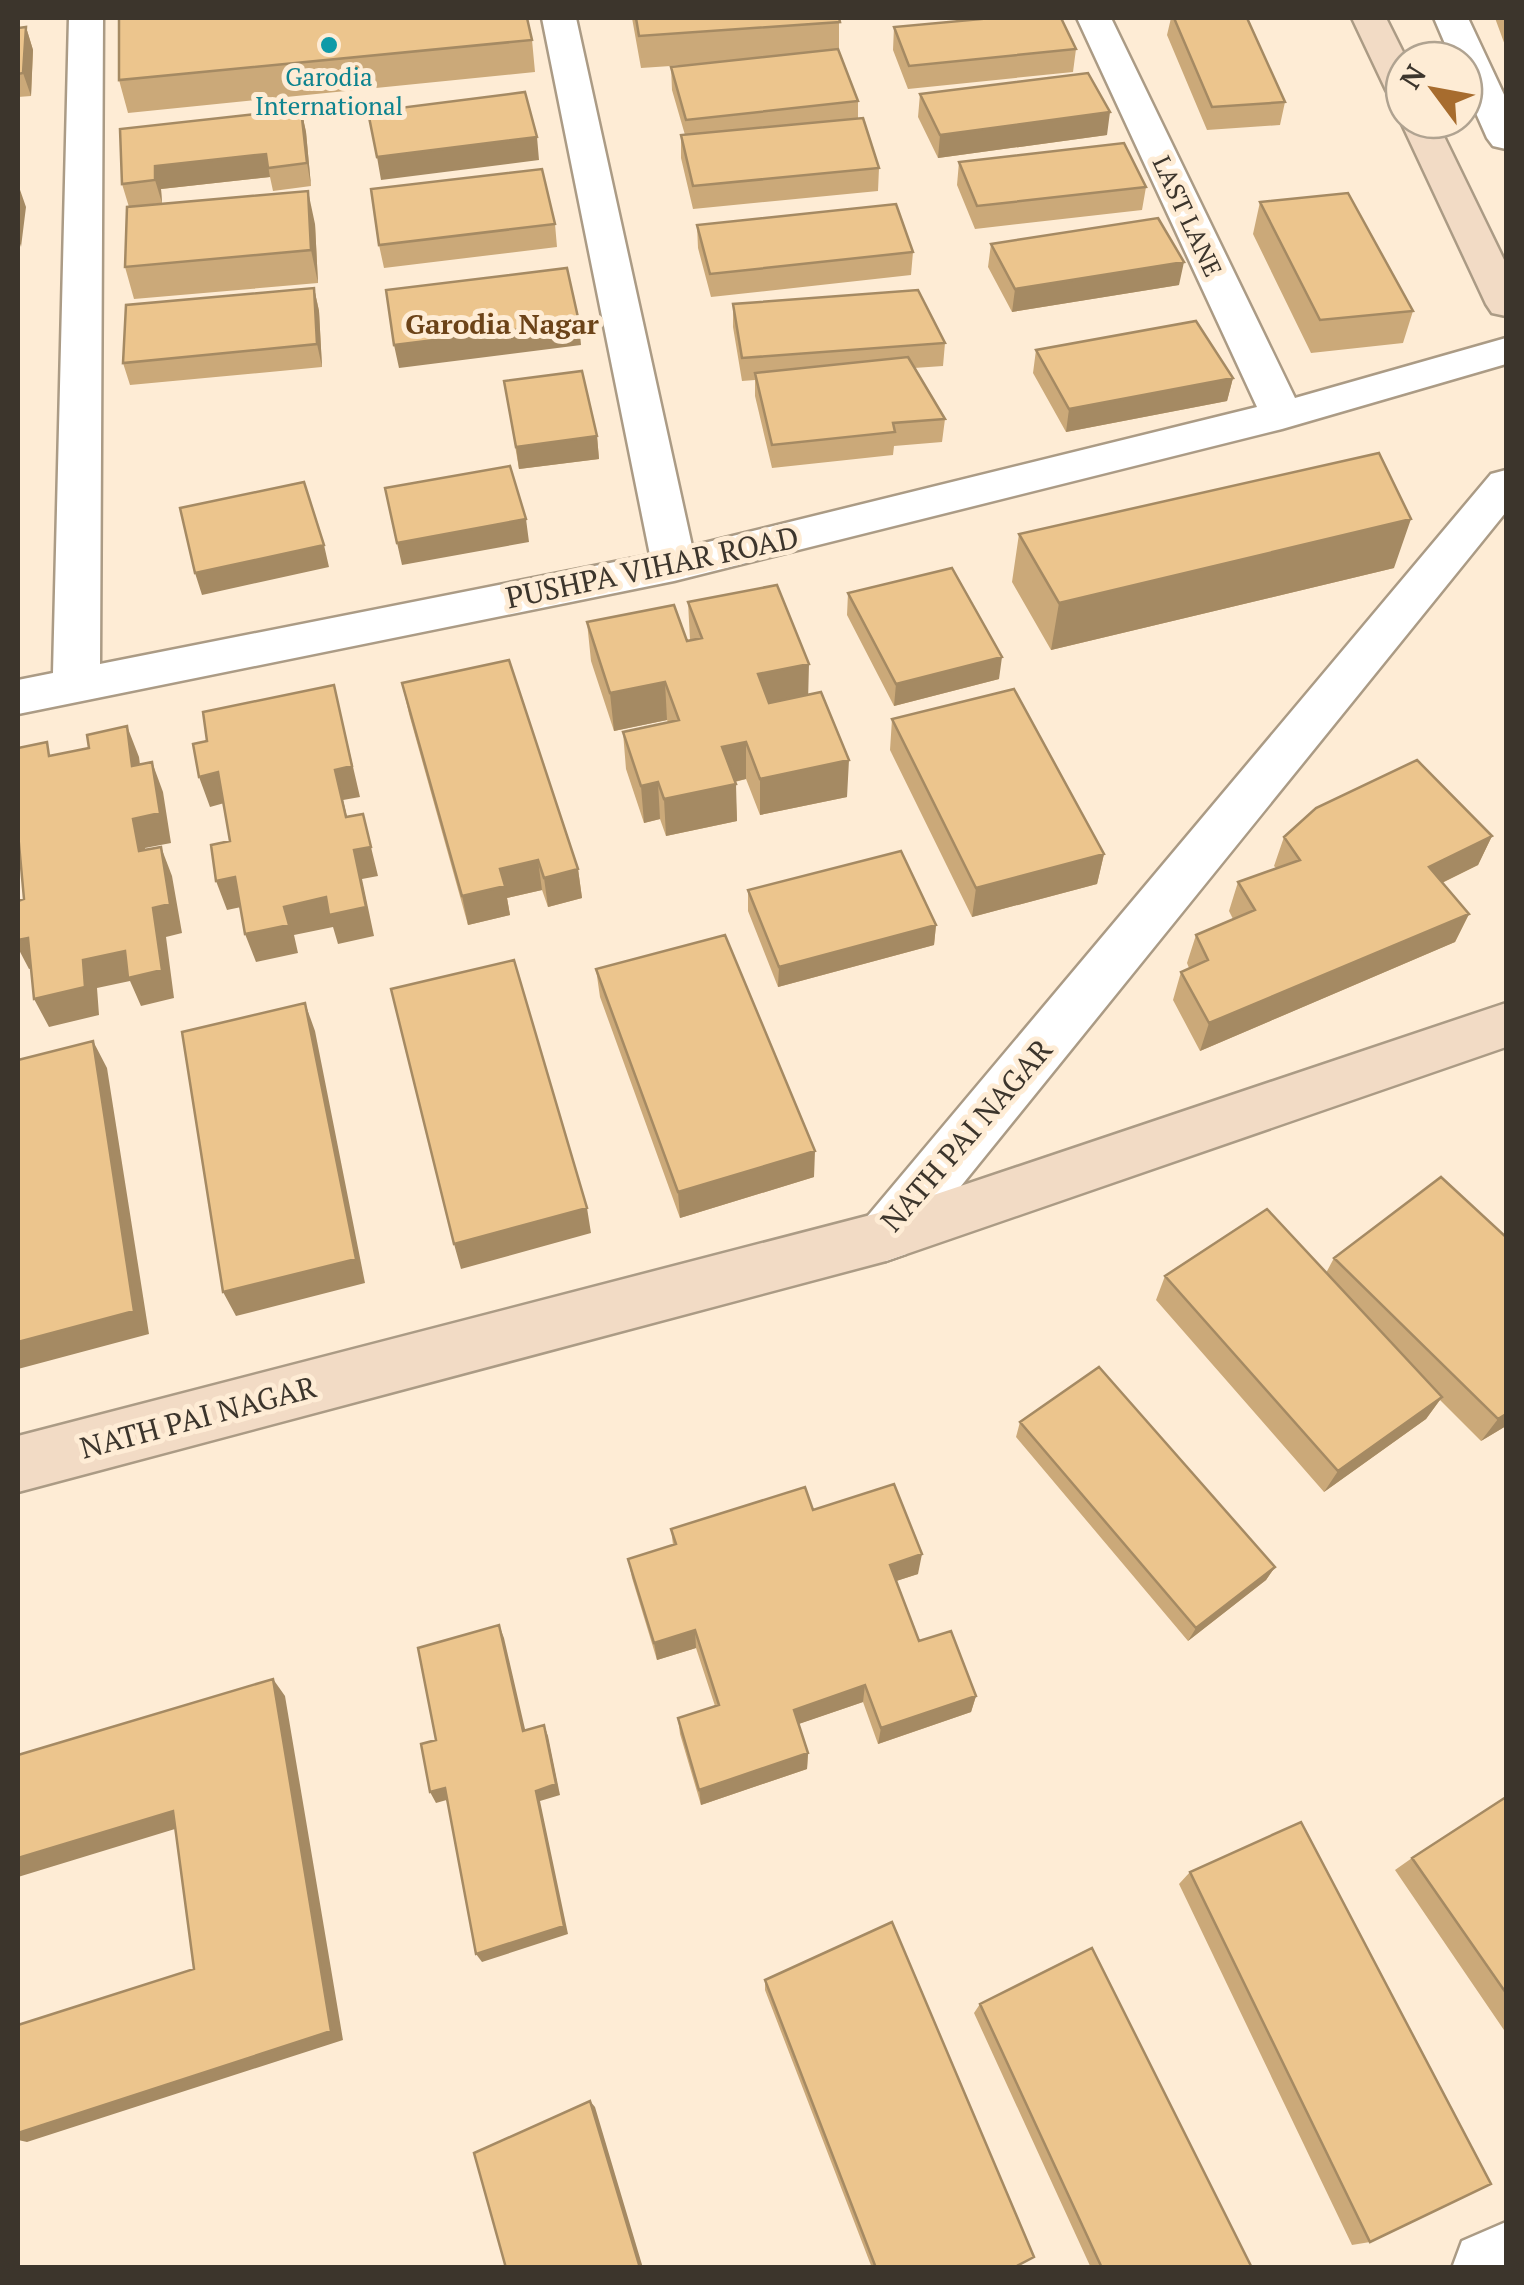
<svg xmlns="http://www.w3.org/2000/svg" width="1524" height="2285" font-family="'PT Serif',serif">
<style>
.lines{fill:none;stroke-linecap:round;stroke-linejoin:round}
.street-casing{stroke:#ab9b85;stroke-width:5}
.secondary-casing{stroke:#ab9b85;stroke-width:5}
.street{fill:#fff;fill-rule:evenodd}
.secondary{fill:#f2dbc5;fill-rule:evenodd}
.wall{fill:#cba979}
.shaded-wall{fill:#a58a63}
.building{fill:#ecc58d;stroke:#a58a63;stroke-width:2.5}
.culture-dot{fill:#0f9aa8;stroke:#feecd5;stroke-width:4}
.labels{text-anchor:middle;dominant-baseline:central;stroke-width:10;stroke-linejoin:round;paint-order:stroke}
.far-culture-label{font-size:25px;fill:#0d838f;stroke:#feecd5}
.far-street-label{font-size:25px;fill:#3c352c;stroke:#feecd5}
.far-neighbourhood-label{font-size:28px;font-weight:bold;fill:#6c4318;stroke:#feecd5}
.street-label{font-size:30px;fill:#3c352c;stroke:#feecd5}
</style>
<rect width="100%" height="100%" fill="#feecd5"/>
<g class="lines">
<g class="street-casing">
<path id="street" d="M69 18H103L100 664 650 555 542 18H576L692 546 1257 407 1077 18H1111L1295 398 1506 338V364L1282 429 674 581 18 714V680L53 673Z
M1434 18H1468L1506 99V149L1493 146 1487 138 1464 86V60H1452Z
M1506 470V512L906 1254 886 1261 866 1254 858 1236 866 1218 1491 474Z
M1506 2222V2268H1452L1462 2241Z"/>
</g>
<g class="secondary-casing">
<path id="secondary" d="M1352 18H1386L1407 60 1404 101 1391 98 1386 90Z
M1404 114V120H1436L1506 264V316L1492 313 1486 304 1400 120Z
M1506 1003V1047L886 1261 18 1492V1436L886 1211Z"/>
</g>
<use href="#street" class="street"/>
<use href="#secondary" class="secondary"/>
</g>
<path class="wall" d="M632 18H839V52L858 101V118L879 168 878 191 693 209 681 158V135H685L672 90 671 67 700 64 641 68Z
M1171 18H1247L1285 102 1280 125 1207 130 1167 35Z
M1495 18H1506V48Z
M26 27 33 50 31 96 18 97V28Z
M894 27 1076 49 1073 72 908 89 893 50Z
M532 40 535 72 128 113 119 80Z
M920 94 1107 135 938 158 918 117Z
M301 109 306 132 311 186 273 191 270 177 161 189 162 203 129 207 122 184Z
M959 162 1146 187 1142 210 975 229 957 185Z
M1260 202 1413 311 1403 343 1311 353 1253 234Z
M315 224 318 283 134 299 125 267Z
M555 224 557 247 384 268 379 245Z
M697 225 913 252 911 275 711 297 698 248Z
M991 244 1179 285 1012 312 988 267Z
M314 288 319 311 322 367 130 385 123 363Z
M733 304 945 343 943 366 914 368 945 419 942 442 894 446 893 455 772 468 755 396V380L742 381 733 327Z
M1036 350 1233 378 1227 401 1066 432 1033 373Z
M504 381 597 436 599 459 519 469Z
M1019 534 1394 568 1051 650 1012 582Z
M848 593 999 679 894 706 847 615Z
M688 602 808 694 847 797 760 815 746 779 735 782 737 821 666 836 660 819 644 823 626 769 623 732 668 722 667 720 614 731 591 661 587 622 687 641 690 640Z
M402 683 578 869 582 898 548 907 542 890 507 898 510 915 468 925 409 714Z
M892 719 1104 854 1097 884 972 917 890 750Z
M1492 836 1478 865 1442 883 1469 914 1455 942 1200 1051 1173 1000 1181 972 1189 968 1187 963 1196 935 1233 919 1229 911 1238 882 1276 868 1274 866 1284 837Z
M748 890 936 925 934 945 778 987 748 911Z
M596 969 814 1177 680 1218 600 997Z
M1334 1258 1506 1426 1481 1441 1440 1400 1426 1419 1324 1492 1156 1300 1165 1276 1326 1273Z
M1020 1422 1275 1567 1266 1580 1188 1641 1016 1437Z
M813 1510 918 1574 896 1581 919 1641 976 1696 971 1712 878 1744 863 1702 798 1724 808 1753 807 1769 701 1805 680 1734 678 1718 715 1706 696 1648 657 1660 632 1578 628 1559 673 1545 671 1529Z
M1506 1797V2033L1395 1870 1412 1858Z
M1190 1872 1370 2242 1352 2245 1179 1884Z
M765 1980 1013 2268H872L765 1990Z
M980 2004 1252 2268H1091L974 2013Z"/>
<path class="shaded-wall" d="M879 18H904L879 20Z
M26 27 33 50 31 96 23 73Z
M301 109 306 132 311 186 307 163Z
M1110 112 1107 135 938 158 940 135Z
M537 137 539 160 381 180 377 157Z
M266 154 270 177 161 189 162 203 155 180V166Z
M18 184 26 207 21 247 18 237Z
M308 191 315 224 318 283 311 250Z
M1184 262 1179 285 1012 312 1015 289Z
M314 288 319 311 322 367 317 344Z
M579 322 581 345 399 368 394 345Z
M1233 378 1227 401 1066 432 1069 409Z
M597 436 599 459 519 469 516 447Z
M526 519 529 542 402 565 397 543Z
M1411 519 1394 568 1051 650 1059 603Z
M324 545 329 567 202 595 195 573Z
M1002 657 999 679 894 706 896 684Z
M809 664 808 702 758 712V674Z
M665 682 667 720 614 731 610 693Z
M334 685 360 797 343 800 354 847 335 770Z
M127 726 139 757 144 796 132 766Z
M746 742V779L723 784 722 747Z
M849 760 847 797 760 815V779Z
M152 762 163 792 171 843 145 848 151 881 139 851 133 819Z
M218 772 228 802 210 807 199 777Z
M658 782 660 819 644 823 641 786Z
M736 784 737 821 666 836 664 799Z
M363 814 378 876 362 879 374 936 338 944 333 927 294 935 298 953 256 962 245 934 284 907 354 850Z
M18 833 32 862 18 865Z
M1492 836 1478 865 1415 896 1429 867Z
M161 847 172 876 182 933 166 937 174 998 141 1006 130 981 97 988 99 1015 49 1027 34 999 83 960 125 951 153 908Z
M1104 854 1097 884 972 917 976 888Z
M538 860 542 890 507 898 510 915 468 925 462 896 500 869Z
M578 869 582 898 548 907 544 878Z
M235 877 246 906 227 910 216 881Z
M1469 914 1455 942 1200 1051 1209 1023Z
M936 925 934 945 778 987 779 967Z
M28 938 43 966 29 969 18 948V940Z
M305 1003 315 1031 365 1283 236 1316 223 1292Z
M93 1041 107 1068 149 1334 18 1369V1342Z
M815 1151 814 1177 680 1218 678 1192Z
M587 1208 591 1233 461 1269 454 1244Z
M1442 1397 1426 1419 1324 1492 1338 1471Z
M1506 1414V1426L1481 1441 1498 1419Z
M922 1554 918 1574 887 1584 890 1565Z
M1275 1567 1266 1580 1188 1641 1196 1628Z
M499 1625 504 1638 528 1742 523 1731Z
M695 1630 696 1648 657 1660 654 1643Z
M273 1679 285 1696 343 2040 27 2142 18 2140V2133L331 2031Z
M865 1685 863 1702 793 1726 794 1710Z
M976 1696 971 1712 878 1744 881 1728Z
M544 1725 548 1736 560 1795 540 1801 568 1934 482 1962 476 1954 536 1791Z
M808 1753 807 1769 701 1805 699 1790Z
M445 1788 450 1799 436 1803 430 1792Z
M173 1811 188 1825 18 1877V1858Z
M590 2101 595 2107 643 2268H640Z"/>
<path class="building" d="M119 18H527L532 40 119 80Z
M636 18H839L840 22 639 36Z
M992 18H1061L1076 49 909 66 894 27Z
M1174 18H1247L1285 102 1212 107Z
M26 27 23 73 18 74V28Z
M838 49 858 101 686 120 671 67Z
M1088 73 1110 112 940 135 920 94Z
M525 92 537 137 377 157 368 112Z
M301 109 307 163 268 168 266 154 155 166V180L122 184 120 129Z
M863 118 879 168 693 186 681 135Z
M1124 143 1146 187 977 206 959 162Z
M542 169 555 224 379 245 371 189Z
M308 191 311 250 125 267 127 207Z
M1348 193 1413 311 1320 320 1260 202Z
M896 204 913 252 710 274 697 225Z
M1158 218 1184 262 1015 289 991 244Z
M567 268 579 322 394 345 386 290Z
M314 288 317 344 123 363 126 305Z
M918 290 945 343 742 358 733 304Z
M1196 321 1233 378 1069 409 1036 350Z
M908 357 945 419 893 423 895 432 772 445 755 373Z
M582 371 597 436 516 447 504 381Z
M1379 453 1411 519 1059 603 1019 534Z
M510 466 526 519 397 543 385 488Z
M304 482 324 545 195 573 180 508Z
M952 568 1002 657 896 684 848 593Z
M777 585 809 664 758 674 769 703 821 692 849 760 760 779 746 742 722 747 736 784 664 799 658 782 641 786 623 732 679 720 665 682 610 693 587 622 674 605 687 641 702 638 688 602Z
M509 660 578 869 544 878 538 860 500 869 505 886 462 896 402 683Z
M334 685 352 766 335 770 346 817 363 814 371 847 354 850 366 907 329 915 326 897 284 907 289 925 245 934 235 877 216 881 211 845 230 841 218 772 199 777 193 744 207 741 203 712Z
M1014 689 1104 854 976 888 892 719Z
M127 726 132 766 152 762 160 813 133 819 139 851 161 847 170 904 153 908 162 970 128 978 125 951 83 960 85 987 34 999 28 938 18 940V901L24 899 18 833V748L47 742 49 756 89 748 87 735Z
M1417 760 1492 836 1429 867 1469 914 1209 1023 1181 972 1208 960 1196 935 1255 910 1238 882 1300 860 1284 837 1316 808Z
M901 851 936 925 779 967 748 890Z
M725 935 815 1151 678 1192 596 969Z
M514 960 587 1208 454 1244 391 989Z
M305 1003 356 1259 223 1292 182 1032Z
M93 1041 134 1311 18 1342V1060Z
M1441 1177 1506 1237V1414L1498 1419 1334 1258Z
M1267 1209 1442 1397 1338 1471 1165 1276Z
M1099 1367 1275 1567 1196 1628 1020 1422Z
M894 1484 922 1554 890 1565 919 1641 951 1631 976 1696 881 1728 865 1685 794 1710 808 1753 699 1790 678 1718 719 1705 695 1630 654 1643 628 1559 676 1544 671 1529 805 1487 813 1510Z
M499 1625 523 1731 544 1725 556 1784 536 1791 564 1926 476 1954 445 1788 430 1792 421 1744 436 1740 418 1648Z
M273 1679 331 2031 18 2133V2025L194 1969 173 1811 18 1858V1755Z
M1506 1797V1993L1412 1858Z
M1301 1822 1491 2184 1370 2242 1190 1872Z
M892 1922 1034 2257 1013 2268H876L765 1980Z
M1092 1948 1252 2268H1102L980 2004Z
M590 2101 640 2268H506L474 2153Z"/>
<circle class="culture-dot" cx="329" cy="45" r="10"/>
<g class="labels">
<g class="far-culture-label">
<text x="329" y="76">Garodia<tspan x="329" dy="29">International</tspan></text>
</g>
<g class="far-street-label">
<text transform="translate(1188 216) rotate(65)">LAST LANE</text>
</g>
<g class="far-neighbourhood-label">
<text x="502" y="323">Garodia Nagar</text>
</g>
<g class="street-label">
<text transform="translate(652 567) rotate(-12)">PUSHPA VIHAR ROAD</text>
<text transform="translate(966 1135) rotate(-49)">NATH PAI NAGAR</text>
<text transform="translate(198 1417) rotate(-15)">NATH PAI NAGAR</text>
</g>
</g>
<rect width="1524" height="2285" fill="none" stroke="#3c352c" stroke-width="40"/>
<g transform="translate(1434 90) rotate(302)"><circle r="48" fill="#feecd5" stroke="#b0a391" stroke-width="2.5"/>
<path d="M0-8L18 38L0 25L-18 38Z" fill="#a76c2e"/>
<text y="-15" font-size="28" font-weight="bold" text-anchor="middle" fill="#3c352c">N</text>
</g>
</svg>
